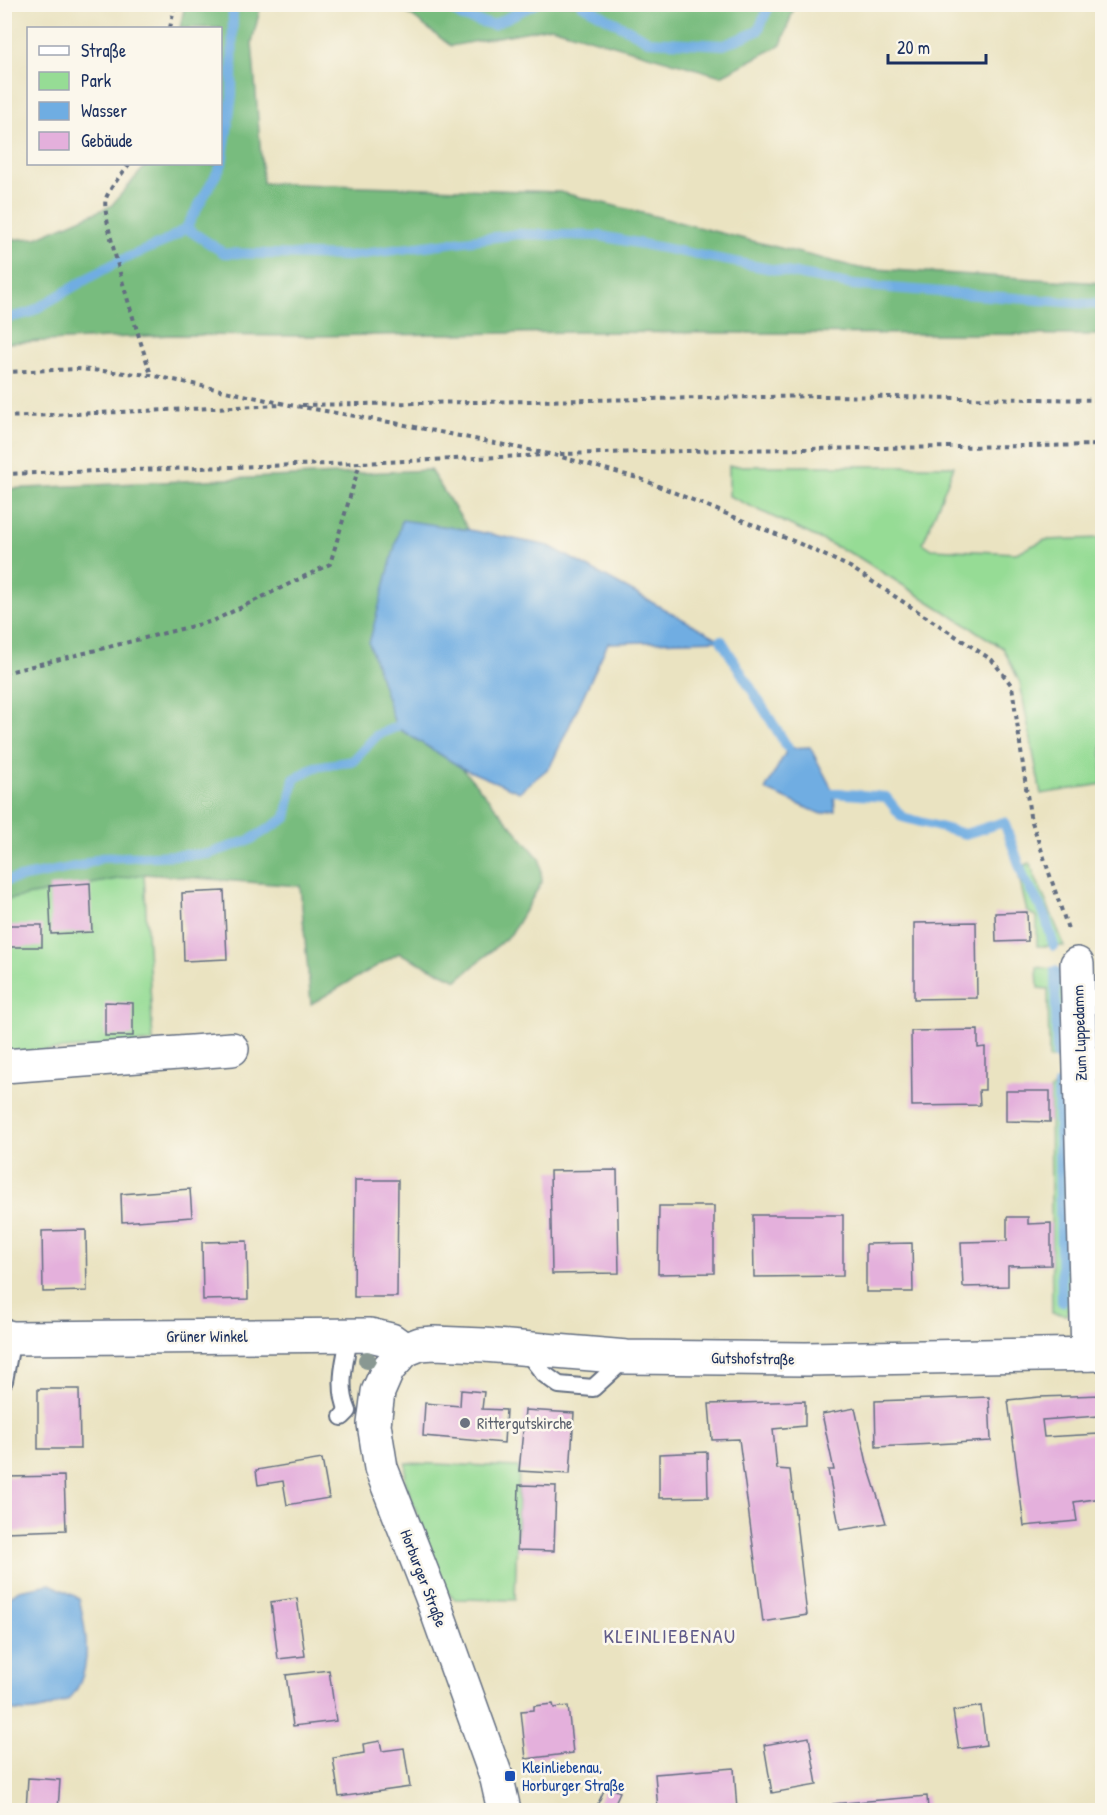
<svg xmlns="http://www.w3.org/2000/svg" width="1107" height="1815" font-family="'Patrick Hand',sans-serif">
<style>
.green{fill:#96dc95;stroke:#58867a;stroke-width:1.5}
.forest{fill:#78bc7e;stroke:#4a766e;stroke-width:1.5}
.water{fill:#6fade2;stroke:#456ea0;stroke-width:1.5}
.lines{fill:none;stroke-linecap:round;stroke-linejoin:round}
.stream{stroke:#6fade2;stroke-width:10}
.building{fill:#e4b0dc;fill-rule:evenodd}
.lane-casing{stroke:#636e81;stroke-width:20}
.street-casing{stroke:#636e81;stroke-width:36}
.secondary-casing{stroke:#636e81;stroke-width:36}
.path{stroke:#636e81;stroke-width:4;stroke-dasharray:4.5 4.5;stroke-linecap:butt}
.lane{stroke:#fff;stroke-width:16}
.street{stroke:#fff;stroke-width:33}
.secondary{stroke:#fff;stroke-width:33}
.tree{fill:#899892}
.worship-dot{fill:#6b7280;stroke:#fbf7ec;stroke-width:2}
.transit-dot{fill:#1a4fb4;stroke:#fbf7ec;stroke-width:2}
.labels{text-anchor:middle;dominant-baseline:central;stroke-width:5;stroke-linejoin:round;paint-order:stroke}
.street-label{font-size:16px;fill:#1b2f5e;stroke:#fbf7ec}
.worship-label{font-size:16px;fill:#5b616d;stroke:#fbf7ec;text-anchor:start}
.transit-label{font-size:16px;fill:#164399;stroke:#fbf7ec;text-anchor:start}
.quarter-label{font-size:20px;letter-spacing:1.5px;fill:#615c8a;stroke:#fbf7ec}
</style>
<rect width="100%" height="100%" fill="#fbf7ec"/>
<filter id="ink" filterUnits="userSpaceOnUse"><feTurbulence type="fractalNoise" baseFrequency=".0167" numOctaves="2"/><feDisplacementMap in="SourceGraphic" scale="12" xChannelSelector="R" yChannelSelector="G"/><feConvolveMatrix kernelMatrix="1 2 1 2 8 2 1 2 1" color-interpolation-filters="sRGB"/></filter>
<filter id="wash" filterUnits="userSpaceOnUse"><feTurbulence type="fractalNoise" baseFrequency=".008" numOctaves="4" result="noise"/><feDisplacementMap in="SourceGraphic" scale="24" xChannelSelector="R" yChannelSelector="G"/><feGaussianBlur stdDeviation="1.35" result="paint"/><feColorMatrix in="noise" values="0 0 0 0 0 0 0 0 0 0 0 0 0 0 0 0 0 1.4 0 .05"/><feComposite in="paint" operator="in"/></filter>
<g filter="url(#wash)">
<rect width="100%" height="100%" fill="#eae3c1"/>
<path class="green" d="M729 466H954L923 543 932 549 1016 553 1045 540 1102 538V784L1041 794 1020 683 1003 648 858 557 729 496Z
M1030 863C1040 891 1054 917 1064 946H1037V917L1027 912 1017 869Z
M144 874 153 1042 5 1054V892Z
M1037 967 1065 971 1066 1057 1049 1059 1048 989 1038 988Z
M1068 1084 1070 1299 1067 1315 1052 1313 1050 1091 1055 1085Z
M406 1463 519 1467 515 1600 454 1599 445 1590 405 1481Z"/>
<path class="forest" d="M185 4 261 5 252 42 263 183 560 192 859 268 1102 283V335L578 332 311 336 171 335 5 343V240L36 238 111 206 147 164H220V28H180Z
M397 5H795L781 45 721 76 551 27 451 46Z
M430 470 469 530 402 521 396 727 462 768 540 859 542 882 511 934 457 980 399 953 311 1004 300 886 144 874 5 900 4 489Z"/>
<path class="water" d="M402 520 469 530 549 546 721 640 608 643 550 767 519 792 462 768 396 727 369 643Z
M810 747 834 793 835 811 821 814 765 790 788 748Z
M50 1584 79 1598C86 1629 94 1670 71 1697 68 1701 60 1703 55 1705 39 1712 21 1713 5 1709V1600L19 1590Z"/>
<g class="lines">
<path class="stream" d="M446 4 462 17 493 25 535 4
M581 4 649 41 724 45 758 31 770 4
M186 228 224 253 348 256 518 234 601 236 853 285 1102 305
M4 319 29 313 92 276 117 262 164 242 186 228 222 164 232 96 233 4
M721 640 788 748
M834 793 886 797 902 817 965 834 1004 822 1024 878 1044 913 1054 946
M4 881 80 866 101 858 208 854 250 840 286 818 294 779 315 767 353 761 377 735 396 727
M1055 971 1057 1056
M1058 1085 1062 1302"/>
</g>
<g id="blocks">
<path class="building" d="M90 883 92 932 51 934 49 886Z
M224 891 227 959 184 961 182 893Z
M1027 912 1028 941 996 942 995 913Z
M976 922 977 998 914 999V923Z
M9 925H42V947H9Z
M105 1002 133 1003V1036H105Z
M978 1030V1048L985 1047V1090H979L980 1105 912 1106 911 1031Z
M1006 1091H1050V1122L1006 1121Z
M1097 1138H1102V1166H1099Z
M617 1170 619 1273 552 1274 550 1171Z
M355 1180H398L397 1297H354Z
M190 1189 192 1217 122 1222 121 1194Z
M659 1206H714V1273L658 1274Z
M753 1215H843V1276L754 1277Z
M1007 1217H1028V1224L1051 1223V1265L1008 1266V1286L963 1287 961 1242 1007 1241Z
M86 1230 87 1291 43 1292 42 1231Z
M247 1241 248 1299 203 1300 202 1242Z
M912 1243 913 1292H866V1244Z
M38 1389H79L80 1449H38Z
M461 1390 484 1392 482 1409 506 1410 504 1443 423 1436 425 1403 460 1406Z
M1102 1395V1437H1099L1102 1498 1074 1502 1077 1521 1024 1526 1008 1400 1039 1397ZM1099 1416V1434L1044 1437 1042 1420Z
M989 1397 991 1441 876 1447 875 1401Z
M805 1401V1426L773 1429 777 1469 790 1470 807 1615 763 1622 739 1439 712 1440 709 1404Z
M855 1408 867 1463 886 1523 840 1530 828 1470H834L822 1414Z
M525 1410 574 1413 570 1474 519 1471Z
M707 1452 708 1497 659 1498V1454Z
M322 1459 329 1498 287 1505 283 1481 258 1485 256 1470Z
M64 1476 66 1530 4 1532V1477Z
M519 1485 556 1486 554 1551 517 1550Z
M297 1598 305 1656 278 1659 271 1602Z
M329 1670 336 1721 293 1726 286 1675Z
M553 1704 554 1708 568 1706 573 1753 526 1759 521 1711 534 1710V1706Z
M981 1706 986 1745 959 1749 953 1711Z
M809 1737 817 1785 772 1793 764 1745Z
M380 1741 382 1751 404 1748 410 1787 339 1797 333 1758 364 1753 363 1744Z
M734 1768 737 1810H658L655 1774Z
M28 1778 60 1780 58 1810H26Z
M606 1786 620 1792 615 1803 631 1810H595Z
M927 1796 928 1810H834L833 1804Z"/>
</g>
</g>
<g filter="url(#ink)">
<use href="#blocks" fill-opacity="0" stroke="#636e81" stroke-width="1.5"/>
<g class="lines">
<g class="lane-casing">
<path id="lane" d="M524 1348 544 1374 559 1385 593 1388 626 1358
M4 1381 12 1338
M342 1417 348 1411C337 1387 345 1359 350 1335"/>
</g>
<g class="street-casing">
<path id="street" d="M1077 964 1088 1354
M4 1066 232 1049
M4 1336 12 1338 370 1335 391 1340 405 1350"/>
</g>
<g class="secondary-casing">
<path id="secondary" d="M504 1810 497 1779 431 1595 381 1468 374 1424 378 1392 388 1369 405 1350 420 1344 434 1343 484 1345 627 1357 806 1359 1102 1354"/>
</g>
<path class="path" d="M317 4 318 8
M170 28 175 4
M129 164C122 174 111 186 106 198 99 215 143 349 151 375
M4 372 78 369 151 375 290 405 395 423 554 455 641 479 798 543 850 567 992 660 1012 686 1030 816 1069 932
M302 405 821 396 1102 400
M4 417 282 405
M560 454 729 450 1102 445
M4 474 360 463 547 455
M4 673 213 621 330 564 360 463"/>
<use href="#lane" class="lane"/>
<use href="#street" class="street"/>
<use href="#secondary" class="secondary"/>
</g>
<circle class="tree" cx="367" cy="1360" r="9"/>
</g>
<circle class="worship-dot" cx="465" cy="1423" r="6"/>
<rect class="transit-dot" x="504" y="1770" width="12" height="12" rx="3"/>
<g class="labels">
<g class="street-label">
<text transform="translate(1079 1033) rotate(-92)">Zum Luppedamm</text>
<text x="207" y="1336">Grüner Winkel</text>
<text transform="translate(753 1358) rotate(1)">Gutshofstraße</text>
<text transform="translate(424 1578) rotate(69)">Horburger Straße</text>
</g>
<g class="worship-label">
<text x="477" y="1423">Rittergutskirche</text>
</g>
<g class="transit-label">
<text x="522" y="1767">Kleinliebenau,<tspan x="522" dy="18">Horburger Straße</tspan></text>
</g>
<g class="quarter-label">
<text x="670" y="1635">KLEINLIEBENAU</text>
</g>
</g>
<rect width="1107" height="1815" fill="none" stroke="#fbf7ec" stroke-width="24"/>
<rect x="27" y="27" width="195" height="138" fill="#fbf7ec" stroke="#a1a7b3" stroke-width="1.5"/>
<rect x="39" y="46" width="30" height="9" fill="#ffffff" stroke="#a1a7b3" stroke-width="1.5"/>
<text x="81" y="57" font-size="18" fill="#1b2f5e">Straße</text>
<rect x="39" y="72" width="30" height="18" fill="#96dc95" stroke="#a1a7b3" stroke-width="1.5"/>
<text x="81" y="87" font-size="18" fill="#1b2f5e">Park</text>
<rect x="39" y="102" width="30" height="18" fill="#6fade2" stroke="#a1a7b3" stroke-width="1.5"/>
<text x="81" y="117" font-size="18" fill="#1b2f5e">Wasser</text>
<rect x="39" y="132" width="30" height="18" fill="#e4b0dc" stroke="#a1a7b3" stroke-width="1.5"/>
<text x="81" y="147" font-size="18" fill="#1b2f5e">Gebäude</text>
<path d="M888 54v9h98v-9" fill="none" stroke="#1b2f5e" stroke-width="3"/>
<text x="897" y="54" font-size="18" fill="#1b2f5e" stroke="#fbf7ec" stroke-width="4.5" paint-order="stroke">20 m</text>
</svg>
